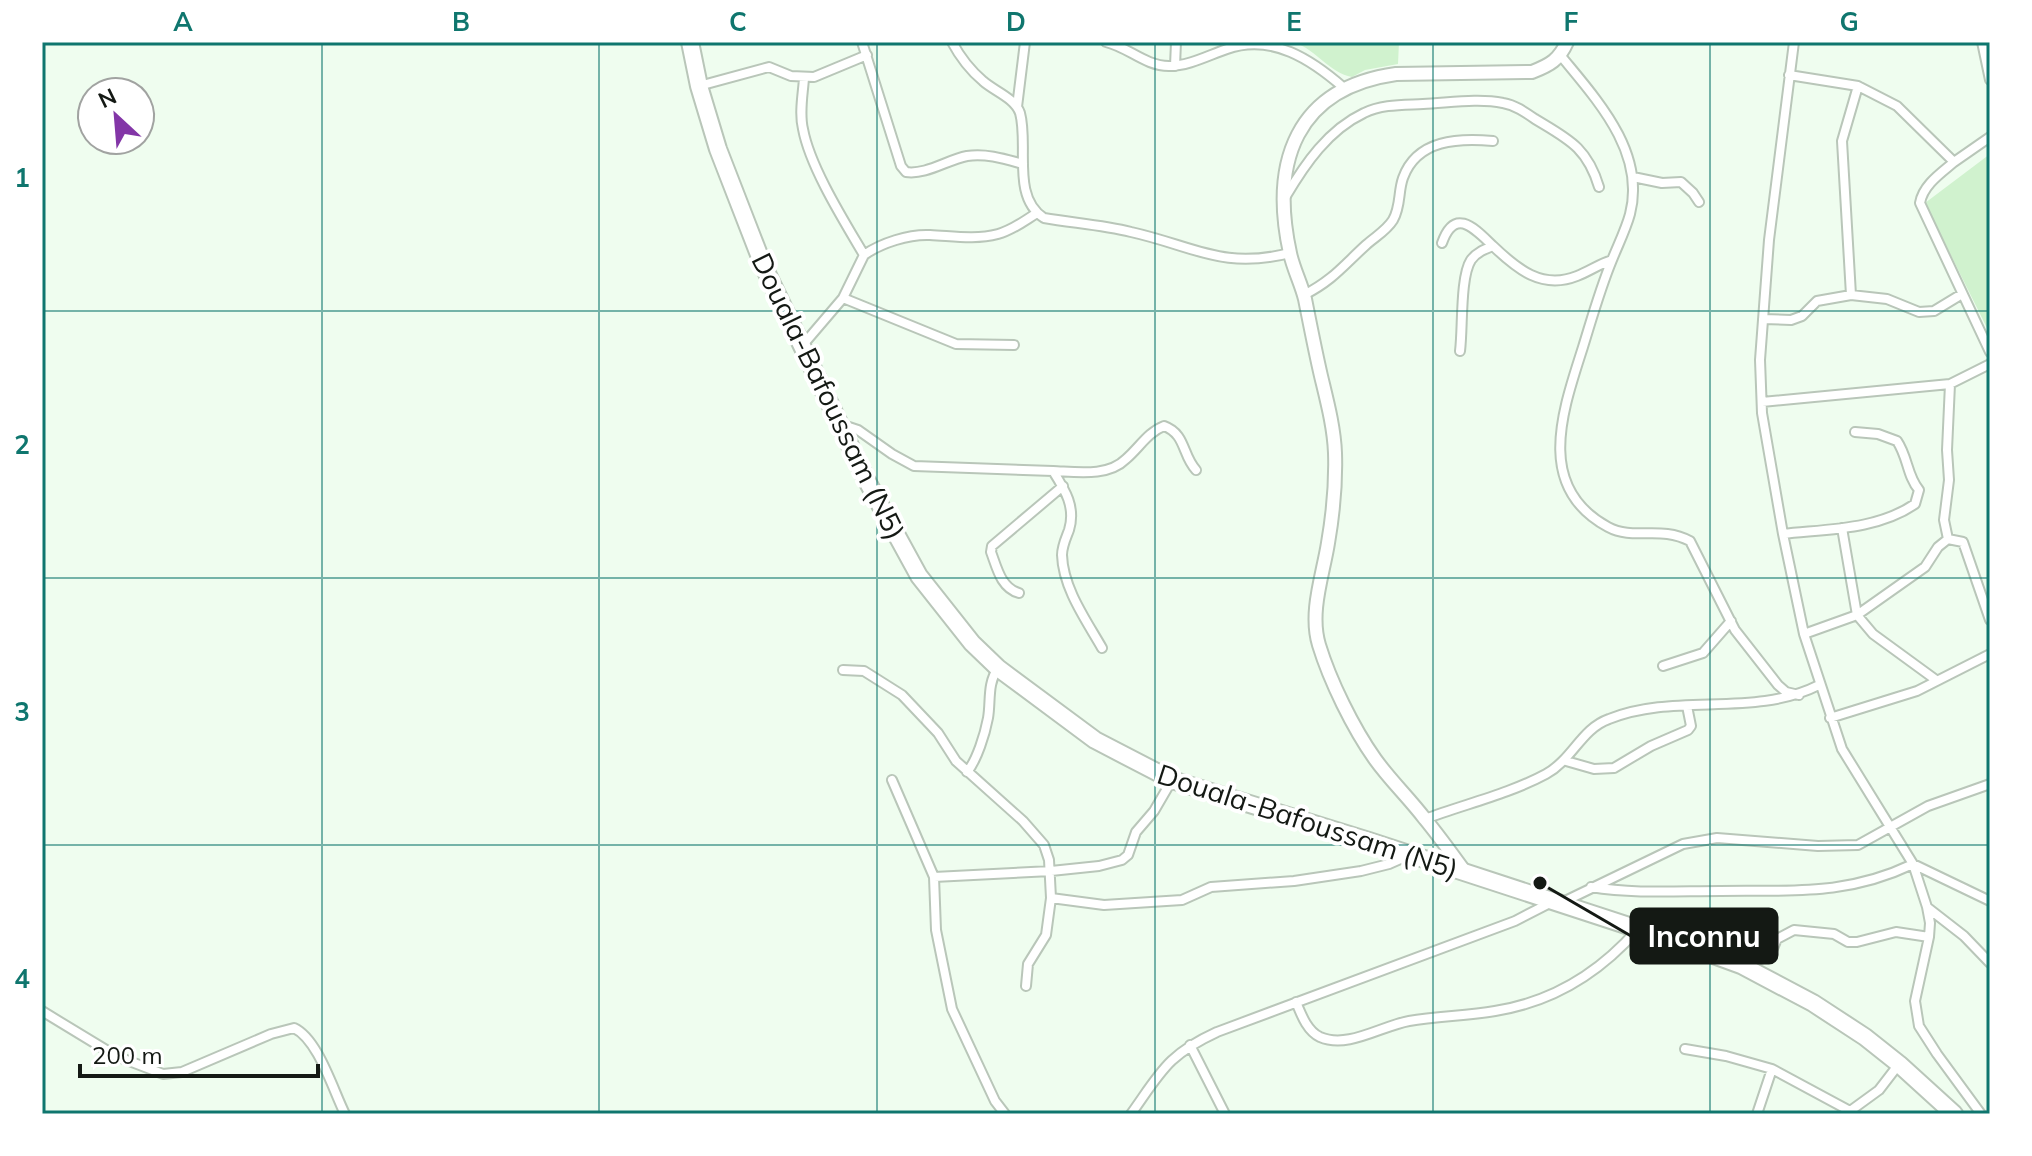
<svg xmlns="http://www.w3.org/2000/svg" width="2032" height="1156" font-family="Mulish,sans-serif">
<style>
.green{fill:#d0f2ce}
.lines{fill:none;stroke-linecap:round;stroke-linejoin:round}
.street-casing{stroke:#b9c6b9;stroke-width:12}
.secondary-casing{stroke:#b9c6b9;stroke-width:16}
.highway-casing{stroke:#b9c6b9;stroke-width:20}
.street{stroke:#fff;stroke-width:8}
.secondary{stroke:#fff;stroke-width:12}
.highway{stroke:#fff;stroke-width:16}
.grid{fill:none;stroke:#0f766e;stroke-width:2;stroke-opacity:0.55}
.labels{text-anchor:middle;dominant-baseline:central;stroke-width:8;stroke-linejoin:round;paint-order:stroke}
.street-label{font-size:28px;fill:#141914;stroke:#fff}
.leader{fill:none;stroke:#141914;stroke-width:3}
.callout-dot{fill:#141914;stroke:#fff;stroke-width:3}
.callout{fill:#141914;stroke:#141914;stroke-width:3}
.callout-label{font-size:30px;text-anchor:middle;font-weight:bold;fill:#fff}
.neatline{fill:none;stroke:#0f766e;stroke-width:3}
.grid-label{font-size:26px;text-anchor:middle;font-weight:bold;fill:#0f766e}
</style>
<rect width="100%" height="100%" fill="#effdef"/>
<path class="green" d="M1294 42H1399L1398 64 1365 70 1352 77C1330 73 1316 50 1294 42Z
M1990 154V334L1925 203Z"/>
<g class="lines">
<g class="street-casing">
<path id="street" d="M862 42 901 166 906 172C926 175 947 160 967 156 986 153 1005 159 1023 164
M952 42C960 57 970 70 983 81 994 91 1015 98 1020 113 1029 145 1011 197 1044 218 1073 223 1103 225 1131 232 1194 246 1222 270 1290 253
M1106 42C1128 47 1145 66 1169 66 1189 66 1209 55 1227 49 1272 33 1312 60 1344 88
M1794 42 1769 240 1760 360 1762 413 1783 534 1804 634 1842 749 1913 864 1927 907 1930 923 1929 937 1915 1001 1919 1026 1937 1054 1981 1114
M1982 42 1990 80
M1175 66 1176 42
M1789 75 1858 86 1897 106 1954 162 1990 137
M804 78C803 94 799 113 803 129 810 167 844 221 864 255
M699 86 769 67 791 76 814 77 867 55
M1017 107 1025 42
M1954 162C1941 173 1923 185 1920 203L1990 352
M1633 177 1662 183 1681 182 1693 193 1699 202
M1286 196C1305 164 1328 130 1364 113 1382 104 1403 105 1423 104 1448 103 1478 98 1503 103 1515 105 1525 112 1535 119 1568 139 1587 147 1599 187
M1442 243C1455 206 1475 229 1493 246
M1612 260C1600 289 1592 318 1583 347 1563 410 1534 487 1608 527 1634 541 1660 525 1690 541L1735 630 1778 685 1786 692 1799 695
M1304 295C1333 280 1343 266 1366 245 1376 236 1386 231 1393 220 1401 206 1398 192 1403 178 1417 139 1459 138 1493 141
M1851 295 1842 141 1858 86
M843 298 956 344 1014 345
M1763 319 1791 320 1802 316 1817 301 1851 295 1887 299 1919 312 1934 311 1962 294
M802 346 843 298 864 255C881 243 909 234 930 235 953 236 975 240 998 234 1013 230 1024 221 1037 213
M1460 351C1463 328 1460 277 1471 260 1477 252 1485 249 1493 246 1517 269 1542 290 1577 276 1590 271 1599 264 1612 260 1618 245 1626 229 1630 214 1646 152 1597 100 1561 56
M1762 402 1950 384 1990 364
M840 424 858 430 892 454 914 466 1053 471C1065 490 1076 507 1069 530 1066 538 1062 546 1062 555 1063 588 1086 620 1102 648
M1053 471C1077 472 1108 477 1126 459 1139 448 1148 432 1164 426 1186 434 1182 455 1196 470
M1842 528 1857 615 1873 634 1936 680
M1783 534C1827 529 1877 530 1915 504L1919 490C1907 476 1908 457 1897 441L1878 434 1855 432
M1948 539 1963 542 1990 620
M1019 593C1001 588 997 568 991 552L992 546 1063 486
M1804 634 1857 615 1925 567 1938 547 1948 539 1944 520 1949 480 1947 450 1950 384
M1663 666 1703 653 1731 621
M843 670 864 671 902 695 938 733 956 761 1023 821 1044 845 1049 860 1051 898 1046 935 1028 964 1026 986
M1830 718 1917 691 1990 654
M1566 761 1594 769 1614 768 1651 746 1688 730 1691 726 1687 706
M967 772C977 760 985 734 988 718 991 701 987 684 998 668
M892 780 934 877 936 930 952 1009 995 1101 1005 1114
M1425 819C1465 804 1509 794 1546 774 1573 759 1581 729 1609 719 1676 692 1754 718 1819 685
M934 877 1051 871 1099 866 1122 860 1128 855 1136 832 1154 811 1172 780
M1591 887C1634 894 1677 891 1720 891 1792 890 1846 896 1913 864L1990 901
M1051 898 1104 905 1182 900 1211 887 1294 881 1361 871 1389 864 1407 856
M1563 902 1683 844 1717 838 1818 846 1858 845 1928 806 1990 784
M1928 908 1964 936 1990 963
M1742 965 1763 958 1771 953 1777 939 1794 930 1834 934 1848 942H1857L1896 932 1929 937
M1296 1002C1301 1014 1307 1031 1320 1037 1348 1049 1381 1026 1409 1021 1438 1016 1467 1016 1495 1011 1552 1002 1600 972 1637 930
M42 1011 116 1056 163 1074 182 1072 271 1034 294 1028C318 1039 333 1090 345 1114
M1190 1045 1225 1114
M1685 1049 1726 1056 1772 1069 1850 1111
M1131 1114C1161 1072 1167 1055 1217 1032L1515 921 1550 903
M1757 1114 1772 1069
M1846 1114 1879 1090 1899 1064"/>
</g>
<g class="secondary-casing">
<path id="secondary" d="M1465 872C1452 854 1439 836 1425 819 1409 798 1390 780 1375 759 1353 728 1330 681 1319 645 1309 612 1323 575 1328 543 1333 514 1336 483 1335 453 1334 427 1327 401 1321 376 1315 350 1310 324 1305 299 1301 283 1293 268 1290 253 1270 162 1296 88 1396 74L1532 72C1550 65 1559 60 1567 42"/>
</g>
<g class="highway-casing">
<path id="highway" d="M690 42 699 86 718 149 763 265 867 481 919 576 972 643 998 668 1095 740 1172 780 1369 841 1678 942 1741 965 1813 1003 1865 1037 1899 1064 1954 1114"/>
</g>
<use href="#street" class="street"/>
<use href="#secondary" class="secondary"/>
<use href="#highway" class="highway"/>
</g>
<path class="grid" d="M322 42V1114M599 42V1114M877 42V1114M1155 42V1114M1433 42V1114M1710 42V1114M42 311H1990M42 578H1990M42 845H1990"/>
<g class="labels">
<g class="street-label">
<text transform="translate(829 396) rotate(64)">Douala-Bafoussam (N5)</text>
<text transform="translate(1308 821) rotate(18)">Douala-Bafoussam (N5)</text>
</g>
</g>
<path class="leader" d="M1540 883L1631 936"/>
<circle class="callout-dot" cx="1540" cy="883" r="8"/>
<rect class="callout" x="1631" y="909" width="146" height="54" rx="8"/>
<g class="callout-label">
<text x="1704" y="947">Inconnu</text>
</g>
<rect width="2032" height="1156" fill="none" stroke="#ffffff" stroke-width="88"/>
<g transform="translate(116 116) rotate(334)"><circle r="38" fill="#ffffff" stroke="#a1a3a1" stroke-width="2"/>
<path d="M0-6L14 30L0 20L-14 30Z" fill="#8336a7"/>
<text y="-12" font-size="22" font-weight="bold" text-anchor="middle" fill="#141914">N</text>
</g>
<path d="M80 1064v12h238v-12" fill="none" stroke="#141914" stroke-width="4"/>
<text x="92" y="1064" font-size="24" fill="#141914" stroke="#ffffff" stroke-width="6" paint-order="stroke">200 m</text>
<rect x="44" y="44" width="1944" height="1068" class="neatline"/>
<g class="grid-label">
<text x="183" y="31">A</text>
<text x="461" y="31">B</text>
<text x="738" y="31">C</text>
<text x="1016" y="31">D</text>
<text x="1294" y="31">E</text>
<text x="1571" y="31">F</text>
<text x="1849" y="31">G</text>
<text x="22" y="187">1</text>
<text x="22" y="454">2</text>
<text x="22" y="721">3</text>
<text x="22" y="988">4</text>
</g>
</svg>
